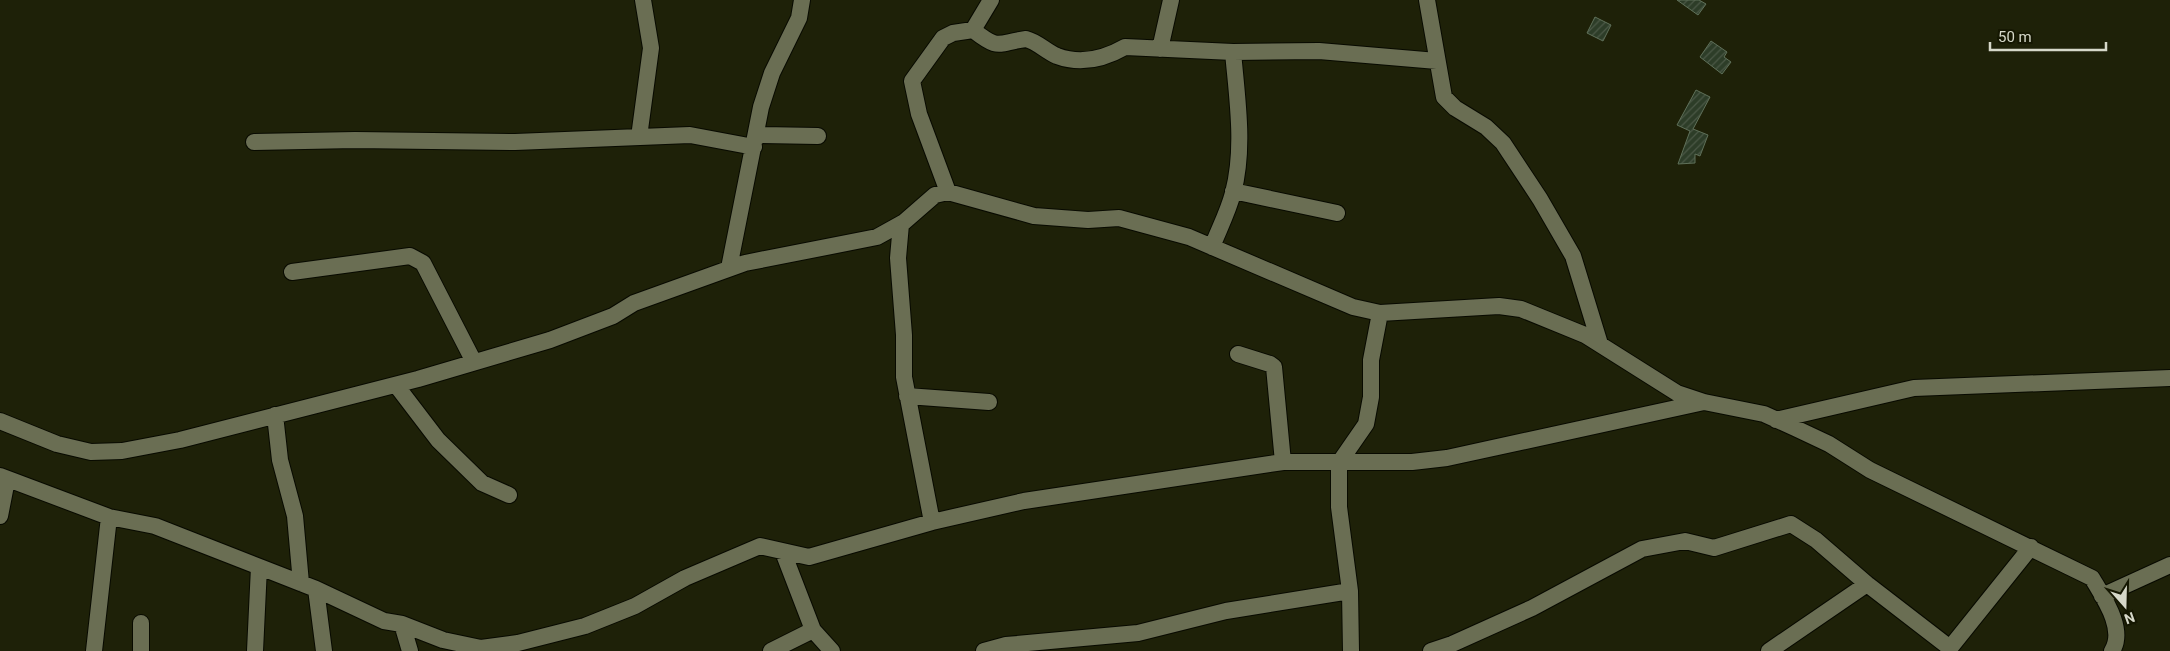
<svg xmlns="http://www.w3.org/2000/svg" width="2170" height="651" font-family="Roboto,sans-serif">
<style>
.building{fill:url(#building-hatch);stroke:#5f7059}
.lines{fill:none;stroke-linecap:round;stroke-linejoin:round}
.street-casing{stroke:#080a00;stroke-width:18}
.street{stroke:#6a6e53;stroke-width:16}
</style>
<defs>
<pattern id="building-hatch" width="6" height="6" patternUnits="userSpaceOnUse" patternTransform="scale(1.25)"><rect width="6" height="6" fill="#2d3d28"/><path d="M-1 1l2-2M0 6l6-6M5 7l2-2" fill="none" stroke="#4b5846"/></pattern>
</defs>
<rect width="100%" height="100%" fill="#1e2108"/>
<path class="building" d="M1677 0H1699L1706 4 1698 15Z
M1595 17 1611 25 1603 41 1587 33Z
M1711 41 1727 52 1724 57 1731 62 1722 74 1700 57Z
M1696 90 1710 97 1693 129 1708 135 1700 156 1695 154V163L1678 164 1690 131 1677 125Z"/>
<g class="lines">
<g class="street-casing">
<path id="street" d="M1427 0 1444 97 1455 108 1486 127 1503 143 1540 199 1573 256 1600 344
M973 30C1000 51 996 43 1026 39 1038 42 1045 51 1057 56 1081 65 1104 59 1125 47L1233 52C1237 98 1245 148 1233 193 1228 212 1219 229 1212 247
M1160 49 1171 0
M1233 52 1319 51 1437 61
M756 135 818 136
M639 137 651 48 643 0
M254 142 355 140 515 142 690 135 754 147
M1233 191 1337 213
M948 192 919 114 912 81 943 38 953 33 973 30 991 0
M901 224 898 258 904 335V377L932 522
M729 268 761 107 772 73 799 18 802 0
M292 272 410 256 423 263 474 362
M1238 354 1270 364 1274 367 1283 462
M396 385 438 440 482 483 509 495
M907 396 989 402
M275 415 280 460 295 516 301 583
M1776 420 1914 388 2170 378
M0 421 57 444 91 452 122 451 180 440 418 379 550 340 613 316 634 303 745 263 877 237 904 222 935 195 948 192 1034 216 1088 220 1119 218 1189 237 1353 307 1380 313 1499 306 1521 309 1585 335 1677 393 1704 402 1764 414 1795 428 1829 444 1870 470 2092 578C2103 597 2126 629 2112 651
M0 476 109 517 155 526 316 589 384 621 402 624 443 640 481 648 518 643 585 626 635 606 685 578 760 546 809 557 932 522 1024 501 1283 462H1412L1447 458 1704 402
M0 516 7 480
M783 552 813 630 832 651
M316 589 324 651
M2102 596 2170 565
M141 623V651
M402 624 410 651
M94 651 109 517
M255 651 259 567
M771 651 813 630
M984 651 1006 645 1138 633 1226 611 1350 591
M1351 651 1350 591 1339 507V463L1366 424 1371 397V360L1380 313
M1431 651 1452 644 1532 608 1642 549 1685 541 1714 548 1791 524 1816 540 1867 584 1950 648 2031 547
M1769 651 1867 584"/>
</g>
<use href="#street" class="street"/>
</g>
<g transform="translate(2125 606) rotate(160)" stroke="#151702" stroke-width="4" paint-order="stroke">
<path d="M0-4L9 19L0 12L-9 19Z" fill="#d6d8c9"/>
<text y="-8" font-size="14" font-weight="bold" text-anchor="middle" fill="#d6d8c9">N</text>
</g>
<path d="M1990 42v8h116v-8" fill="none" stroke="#d6d8c9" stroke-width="2.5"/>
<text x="1998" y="42" font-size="15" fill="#d6d8c9" stroke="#151702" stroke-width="4" paint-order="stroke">50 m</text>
</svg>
